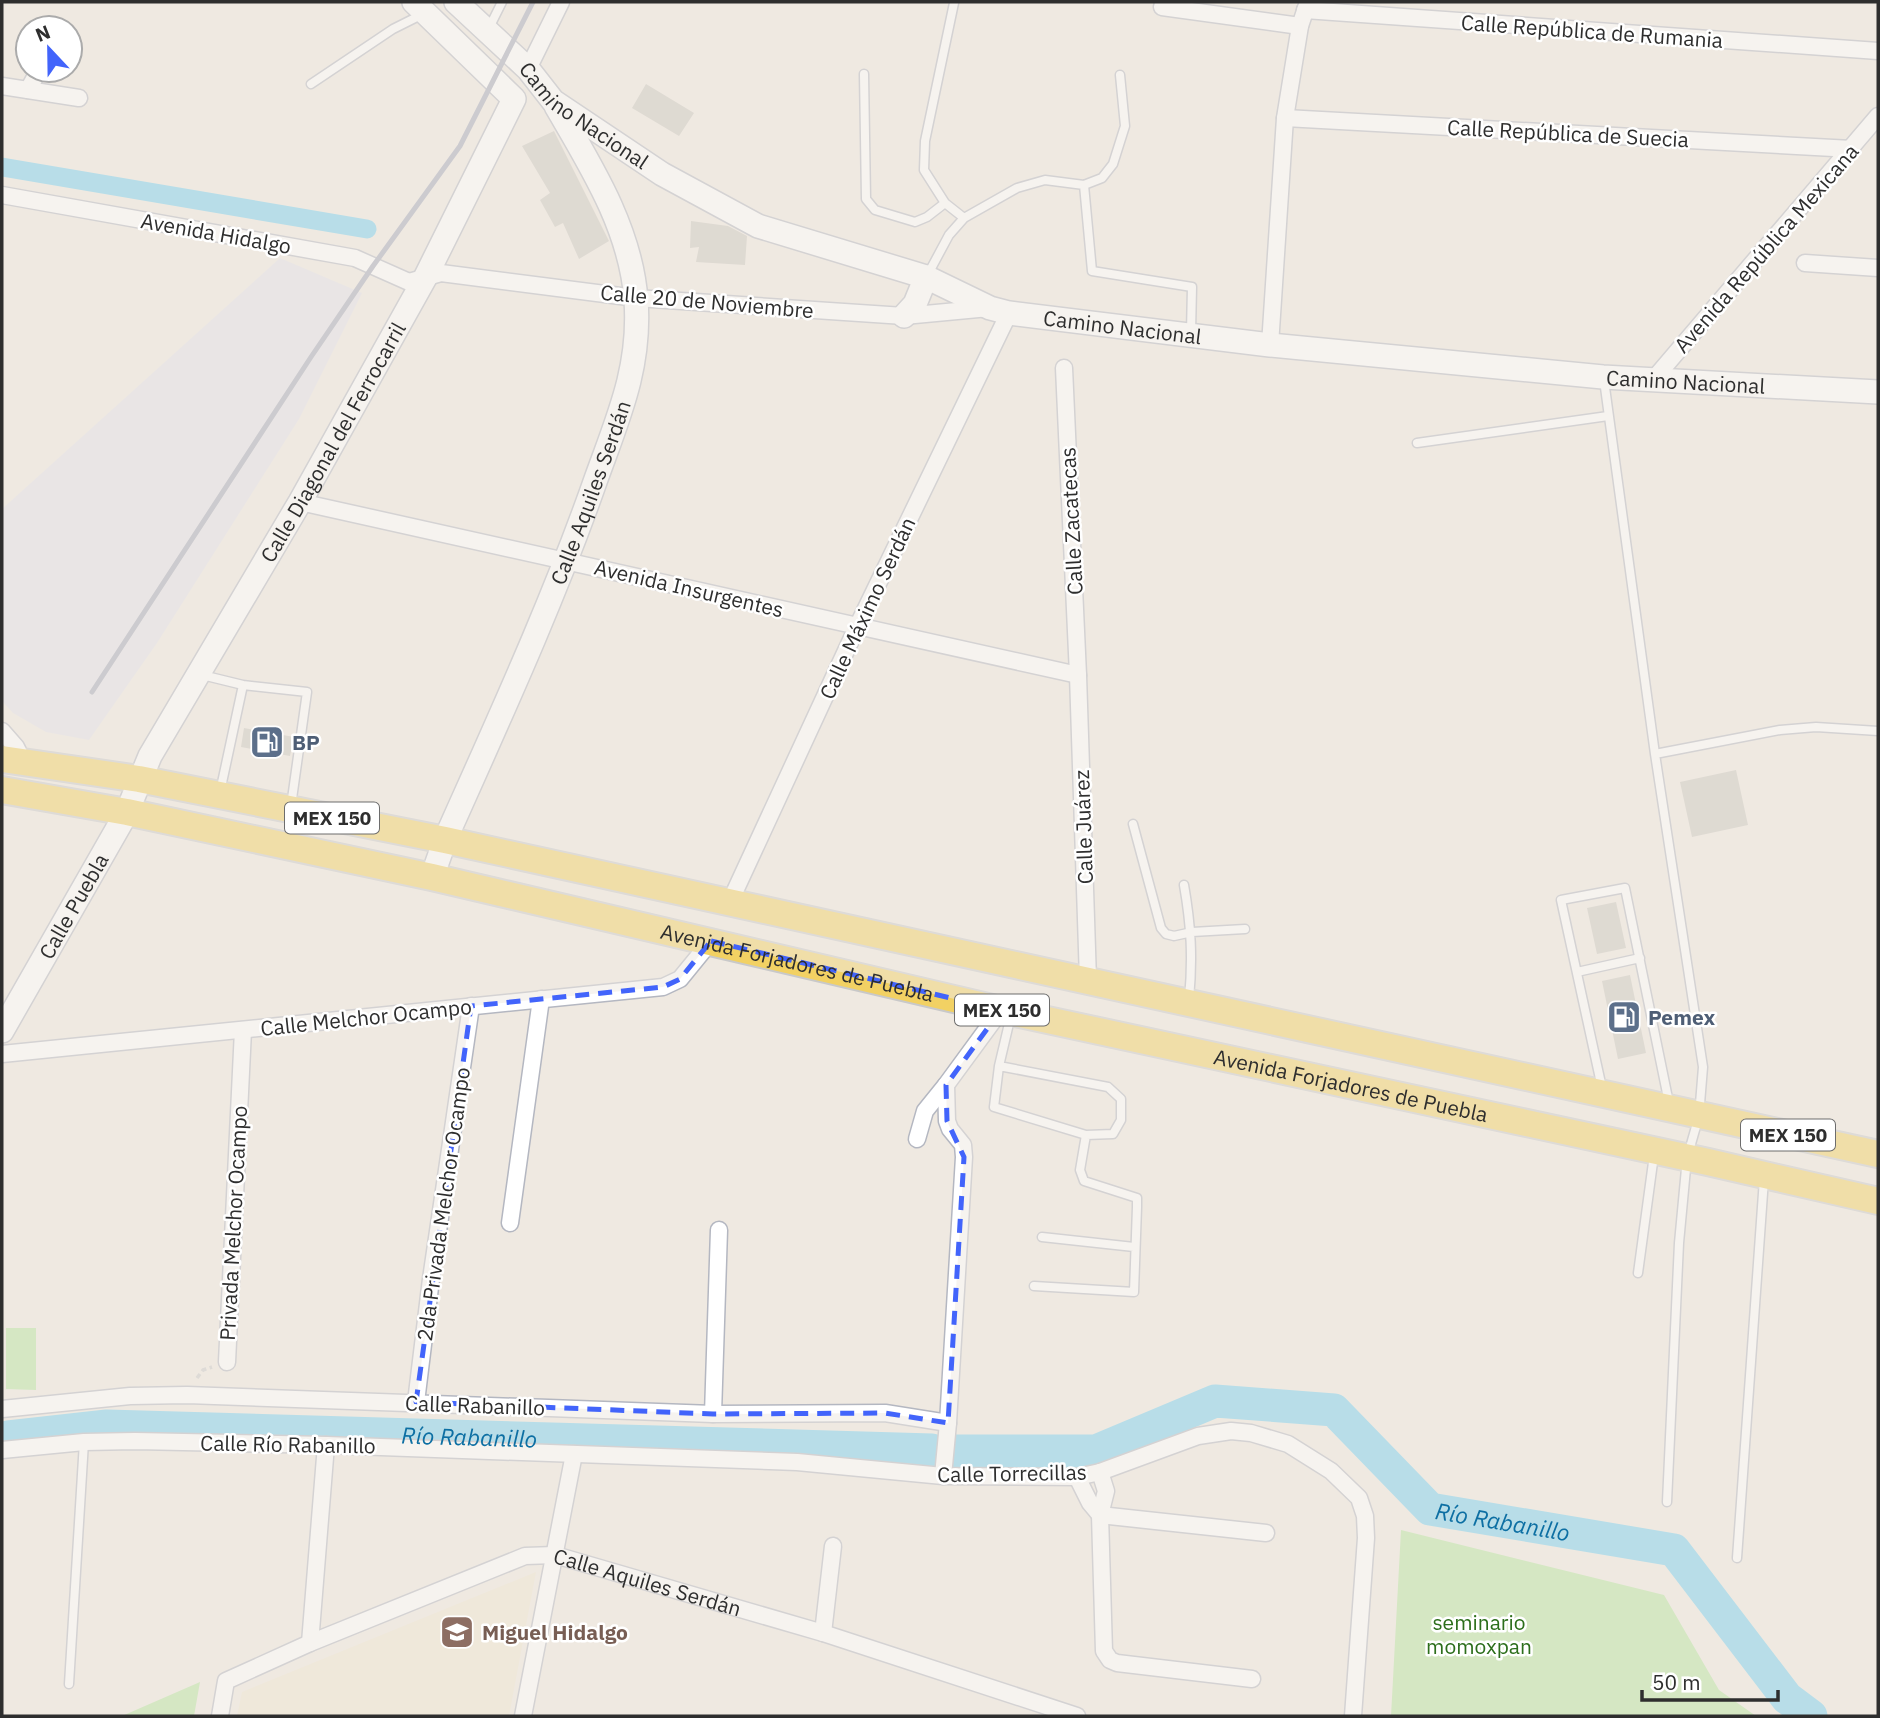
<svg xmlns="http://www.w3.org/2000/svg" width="1880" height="1718" font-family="'IBM Plex Sans',sans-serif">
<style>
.industrial{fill:#e3e1e8}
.education{fill:#f0e6d1}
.green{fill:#b6e59e}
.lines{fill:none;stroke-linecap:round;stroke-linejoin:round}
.canal{stroke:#75cff0;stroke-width:19}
.river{stroke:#75cff0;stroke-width:33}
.building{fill:#cbc7bf}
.lane-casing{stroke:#b4b7c1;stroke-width:11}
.street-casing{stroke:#b4b7c1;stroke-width:19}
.secondary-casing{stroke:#b4b7c1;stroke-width:26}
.primary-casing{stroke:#c9c9c9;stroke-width:30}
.path{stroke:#c9c9c9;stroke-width:3.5;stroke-dasharray:5 3.5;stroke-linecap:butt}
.lane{stroke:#fff;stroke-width:8}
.street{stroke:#fff;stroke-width:16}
.secondary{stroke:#fff;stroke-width:23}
.primary{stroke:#f2d163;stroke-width:26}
.rail{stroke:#a3a6b8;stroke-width:5}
.marked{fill:none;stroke:#4264fb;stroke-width:5;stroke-dasharray:14 9;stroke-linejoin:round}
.labels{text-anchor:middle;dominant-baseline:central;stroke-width:5;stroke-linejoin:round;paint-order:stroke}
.shield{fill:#fff;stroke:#6d6d6d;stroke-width:2}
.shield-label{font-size:19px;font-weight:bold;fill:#2e2e2e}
.street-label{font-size:21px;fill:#2e2e2e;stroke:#fff}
.service-label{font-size:21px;font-weight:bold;fill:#4e5e75;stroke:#fff;text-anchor:start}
.park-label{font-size:21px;fill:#2c6e1b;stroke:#fff}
.education-label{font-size:21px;font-weight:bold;fill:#785e54;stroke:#fff;text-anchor:start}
.water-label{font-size:23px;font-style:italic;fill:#0d6fa3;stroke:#fff}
</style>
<rect width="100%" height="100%" fill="#efe9e1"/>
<path class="industrial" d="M280 258 362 293 299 419 157 643 89 740 46 732 13 713 2 701V509Z"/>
<path class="education" d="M536 1572 509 1716H237L242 1692Z"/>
<path class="green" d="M6 1328H36V1390L6 1389Z
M1401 1530 1664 1595 1719 1690 1756 1716H1391Z
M200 1682 194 1716H122Z"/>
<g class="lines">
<path class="canal" d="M2 167 367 229"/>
<g class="river">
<path id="s1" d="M8 1437 107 1426 932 1450"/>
<path id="s2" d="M954 1451H1096L1215 1401 1334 1410 1430 1509 1674 1550 1787 1698 1811 1716"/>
</g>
</g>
<path class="building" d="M646 84 694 113 679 136 632 108Z
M554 131 609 241 579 259 563 223 555 227 540 200 550 193 522 146Z
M691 221 728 226 747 236 745 265 696 262 699 247 690 248Z
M244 728 294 737 290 756 241 747Z
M1736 770 1748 825 1692 837 1680 782Z
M1616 902 1626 948 1597 954 1587 908Z
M1630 975 1646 1053 1618 1059 1602 981Z"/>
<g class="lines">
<g class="lane-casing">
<path id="lane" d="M954 3 925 141 924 170 945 203 964 218
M489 28 502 2
M864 74 866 199 875 210 915 222 927 217 945 203
M311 84 393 29 421 15
M1084 185 1102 178 1113 164 1125 126 1120 75
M927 276 949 235 964 218 1017 188 1045 180 1084 185 1092 271 1192 287 1191 332
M1604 380 1655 754 1703 1067 1699 1116 1687 1158 1679 1243 1667 1502
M1417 443 1608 416
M202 675 243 685 307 692 291 806
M1655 754 1780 730 1816 727 1878 731
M220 792 243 685
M1133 824 1161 928 1166 934 1174 936 1192 932 1245 929
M1184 885C1191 925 1193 958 1189 999
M1577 972 1640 958
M1011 1015 999 1066 994 1107 1086 1135 1080 1170 1084 1181 1137 1198V1207L1134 1292 1034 1286
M999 1066 1108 1087 1121 1099V1120L1113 1134 1086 1135
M1602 1088 1561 900 1625 888 1669 1103
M1042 1237 1134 1247
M1638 1273 1654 1155
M1737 1558 1764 1179
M69 1684 84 1442"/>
</g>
<g class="street-casing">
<g id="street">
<path d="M1162 7 1300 26"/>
<path d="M1305 10 1878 51"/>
<path d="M528 69 561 2"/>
<path d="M2 86 79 98"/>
<path d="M28 90 39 70"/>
<path d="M1285 118 1852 149"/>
<path d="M2 195 355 258 409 282 441 273 636 298 904 316 989 308"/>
<path d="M1805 263 1878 268"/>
<path d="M1270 345 1285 118 1300 26 1308 2"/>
<path d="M1064 368 1078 675 1088 980"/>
<path d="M1653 380 1878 116"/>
<path d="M300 502 1078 675"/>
<path d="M2 731 16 747 23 761"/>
<path d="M729 904 857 627 1009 313"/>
<path d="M2 1054 663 987 680 979 711 941"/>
<path d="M917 1139 925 1111 946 1085"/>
<path d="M510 1223 541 999"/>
<path d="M227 1362 243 1030"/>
<path d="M416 1402 431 1279 471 1006"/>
<path d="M2 1409 130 1396 187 1395 713 1414 885 1413 948 1423"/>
<path d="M713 1414 719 1230"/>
<path d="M2 1450 84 1442 135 1441 326 1445 797 1462 943 1476 1077 1477 1100 1472 1198 1436 1231 1431 1251 1433 1288 1444 1331 1471 1359 1498 1365 1516 1366 1538 1353 1716"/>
<path d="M1100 1472 1106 1491 1100 1515 1104 1651 1110 1660 1117 1663 1252 1679"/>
<path d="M943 1476 948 1423 964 1157 963 1145 950 1129 947 1121 946 1085 1001 1010"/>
<path d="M1077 1477 1090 1503 1100 1515 1266 1533"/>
<path d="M823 1633 833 1546"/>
<path d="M310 1643 326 1445"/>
<path id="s3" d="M220 1716 226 1681 310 1643 525 1556 555 1555 823 1633 1077 1716"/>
<path d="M523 1716 574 1454"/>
</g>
</g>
<g class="secondary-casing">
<g id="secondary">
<path id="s4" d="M456 2 528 69 553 101 662 174 758 226 926 277 990 308 1009 313 1270 345 1603 377 1878 392"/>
<path d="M904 316 915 304 926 277"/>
<path id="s5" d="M432 877 445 840C498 721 553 602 596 479 618 418 641 367 636 300 631 229 591 166 556 106"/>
<path id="s6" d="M2 1031 127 812 150 756 300 502 425 278 514 99 414 2"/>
</g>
</g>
<g class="primary-casing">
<g id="primary">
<path d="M2 759 139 779 445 840 1878 1154"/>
<path id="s7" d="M2 790 127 812 432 877 1001 1010 1708 1162 1878 1201"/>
</g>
</g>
<path class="path" d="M197 1378 203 1370 212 1367"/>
<use href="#lane" class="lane"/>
<use href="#street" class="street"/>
<use href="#secondary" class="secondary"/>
<use href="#primary" class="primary"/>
<path class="rail" d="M92 692 311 357 373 266 460 146 533 2"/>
</g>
<path d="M0 0H1880V1718H0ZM711 941 1001 1010 946 1085 947 1121 964 1157 948 1423 885 1413 713 1414 416 1402 471 1006 663 987 680 979Z" fill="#efe9e1" fill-opacity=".55" fill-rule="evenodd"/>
<path class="marked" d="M711 941 1001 1010 946 1085 947 1121 964 1157 948 1423 885 1413 713 1414 416 1402 471 1006 663 987 680 979Z"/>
<defs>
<g id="fuel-square" transform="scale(1.75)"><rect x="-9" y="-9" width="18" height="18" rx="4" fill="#5c6f8a" stroke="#fff"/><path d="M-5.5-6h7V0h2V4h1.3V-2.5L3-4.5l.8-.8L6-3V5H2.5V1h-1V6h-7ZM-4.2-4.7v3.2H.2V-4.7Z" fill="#fff"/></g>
<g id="school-square" transform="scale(1.75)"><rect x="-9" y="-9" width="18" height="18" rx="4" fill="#8d6e63" stroke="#fff"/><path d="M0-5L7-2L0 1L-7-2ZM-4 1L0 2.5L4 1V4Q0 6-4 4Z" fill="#fff"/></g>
</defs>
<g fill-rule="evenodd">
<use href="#fuel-square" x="267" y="742"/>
<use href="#fuel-square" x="1624" y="1017"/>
<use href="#school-square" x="457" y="1632"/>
</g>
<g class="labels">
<g class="shield">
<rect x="285" y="802.5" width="94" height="31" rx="5"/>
<rect x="955" y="994.5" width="94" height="31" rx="5"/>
<rect x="1741" y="1119.5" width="94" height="31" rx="5"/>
</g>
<g class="shield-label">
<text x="332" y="818">MEX 150</text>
<text x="1002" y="1010">MEX 150</text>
<text x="1788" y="1135">MEX 150</text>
</g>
<g class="street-label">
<text transform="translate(1592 31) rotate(4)">Calle República de Rumania</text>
<text stroke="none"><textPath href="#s4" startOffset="172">Camino Nacional</textPath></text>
<text transform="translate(1568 133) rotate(3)">Calle República de Suecia</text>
<text transform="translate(216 233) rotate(10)">Avenida Hidalgo</text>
<text transform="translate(1766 248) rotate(-49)">Avenida República Mexicana</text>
<text transform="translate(707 301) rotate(5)">Calle 20 de Noviembre</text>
<text stroke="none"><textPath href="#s4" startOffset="760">Camino Nacional</textPath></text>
<text stroke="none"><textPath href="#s4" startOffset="1326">Camino Nacional</textPath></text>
<text stroke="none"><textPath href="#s6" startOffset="676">Calle Diagonal del Ferrocarril</textPath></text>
<text stroke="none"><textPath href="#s5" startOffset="416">Calle Aquiles Serdán</textPath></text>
<text transform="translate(1071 521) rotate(-93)">Calle Zacatecas</text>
<text transform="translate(689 588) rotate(13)">Avenida Insurgentes</text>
<text transform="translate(867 608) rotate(-65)">Calle Máximo Serdán</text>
<text transform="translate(1083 827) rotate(-92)">Calle Juárez</text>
<text stroke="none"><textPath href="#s6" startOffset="144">Calle Puebla</textPath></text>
<text stroke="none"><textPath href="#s7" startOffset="814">Avenida Forjadores de Puebla</textPath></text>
<text transform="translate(366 1017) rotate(-6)">Calle Melchor Ocampo</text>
<text stroke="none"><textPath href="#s7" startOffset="1381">Avenida Forjadores de Puebla</textPath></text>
<text transform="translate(443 1204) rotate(-82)">2da Privada Melchor Ocampo</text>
<text transform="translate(233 1223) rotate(-87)">Privada Melchor Ocampo</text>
<text transform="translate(475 1405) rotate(2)">Calle Rabanillo</text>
<text transform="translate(288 1444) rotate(1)">Calle Río Rabanillo</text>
<text transform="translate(1012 1473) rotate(-1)">Calle Torrecillas</text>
<text stroke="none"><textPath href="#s3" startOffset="486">Calle Aquiles Serdán</textPath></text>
</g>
<g class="service-label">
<text x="292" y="742">BP</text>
<text x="1648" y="1017">Pemex</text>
</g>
<g class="park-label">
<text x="1479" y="1622">seminario<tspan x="1479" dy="24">momoxpan</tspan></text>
</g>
<g class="education-label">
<text x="482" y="1632">Miguel Hidalgo</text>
</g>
<g class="water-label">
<text stroke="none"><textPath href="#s1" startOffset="462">Río Rabanillo</textPath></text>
<text stroke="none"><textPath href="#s2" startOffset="602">Río Rabanillo</textPath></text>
</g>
</g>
<rect width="1880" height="1718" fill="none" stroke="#2e2e2e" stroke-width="7"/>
<g transform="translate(49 49) rotate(338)"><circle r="33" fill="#ffffff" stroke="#ababab" stroke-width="2"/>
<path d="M0-5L12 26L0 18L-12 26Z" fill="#4264fb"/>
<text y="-10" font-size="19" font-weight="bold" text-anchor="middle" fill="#2e2e2e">N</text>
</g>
<path d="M1642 1690v10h136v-10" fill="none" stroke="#2e2e2e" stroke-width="3.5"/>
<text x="1652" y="1690" font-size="21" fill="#2e2e2e" stroke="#ffffff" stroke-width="5" paint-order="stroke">50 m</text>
</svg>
